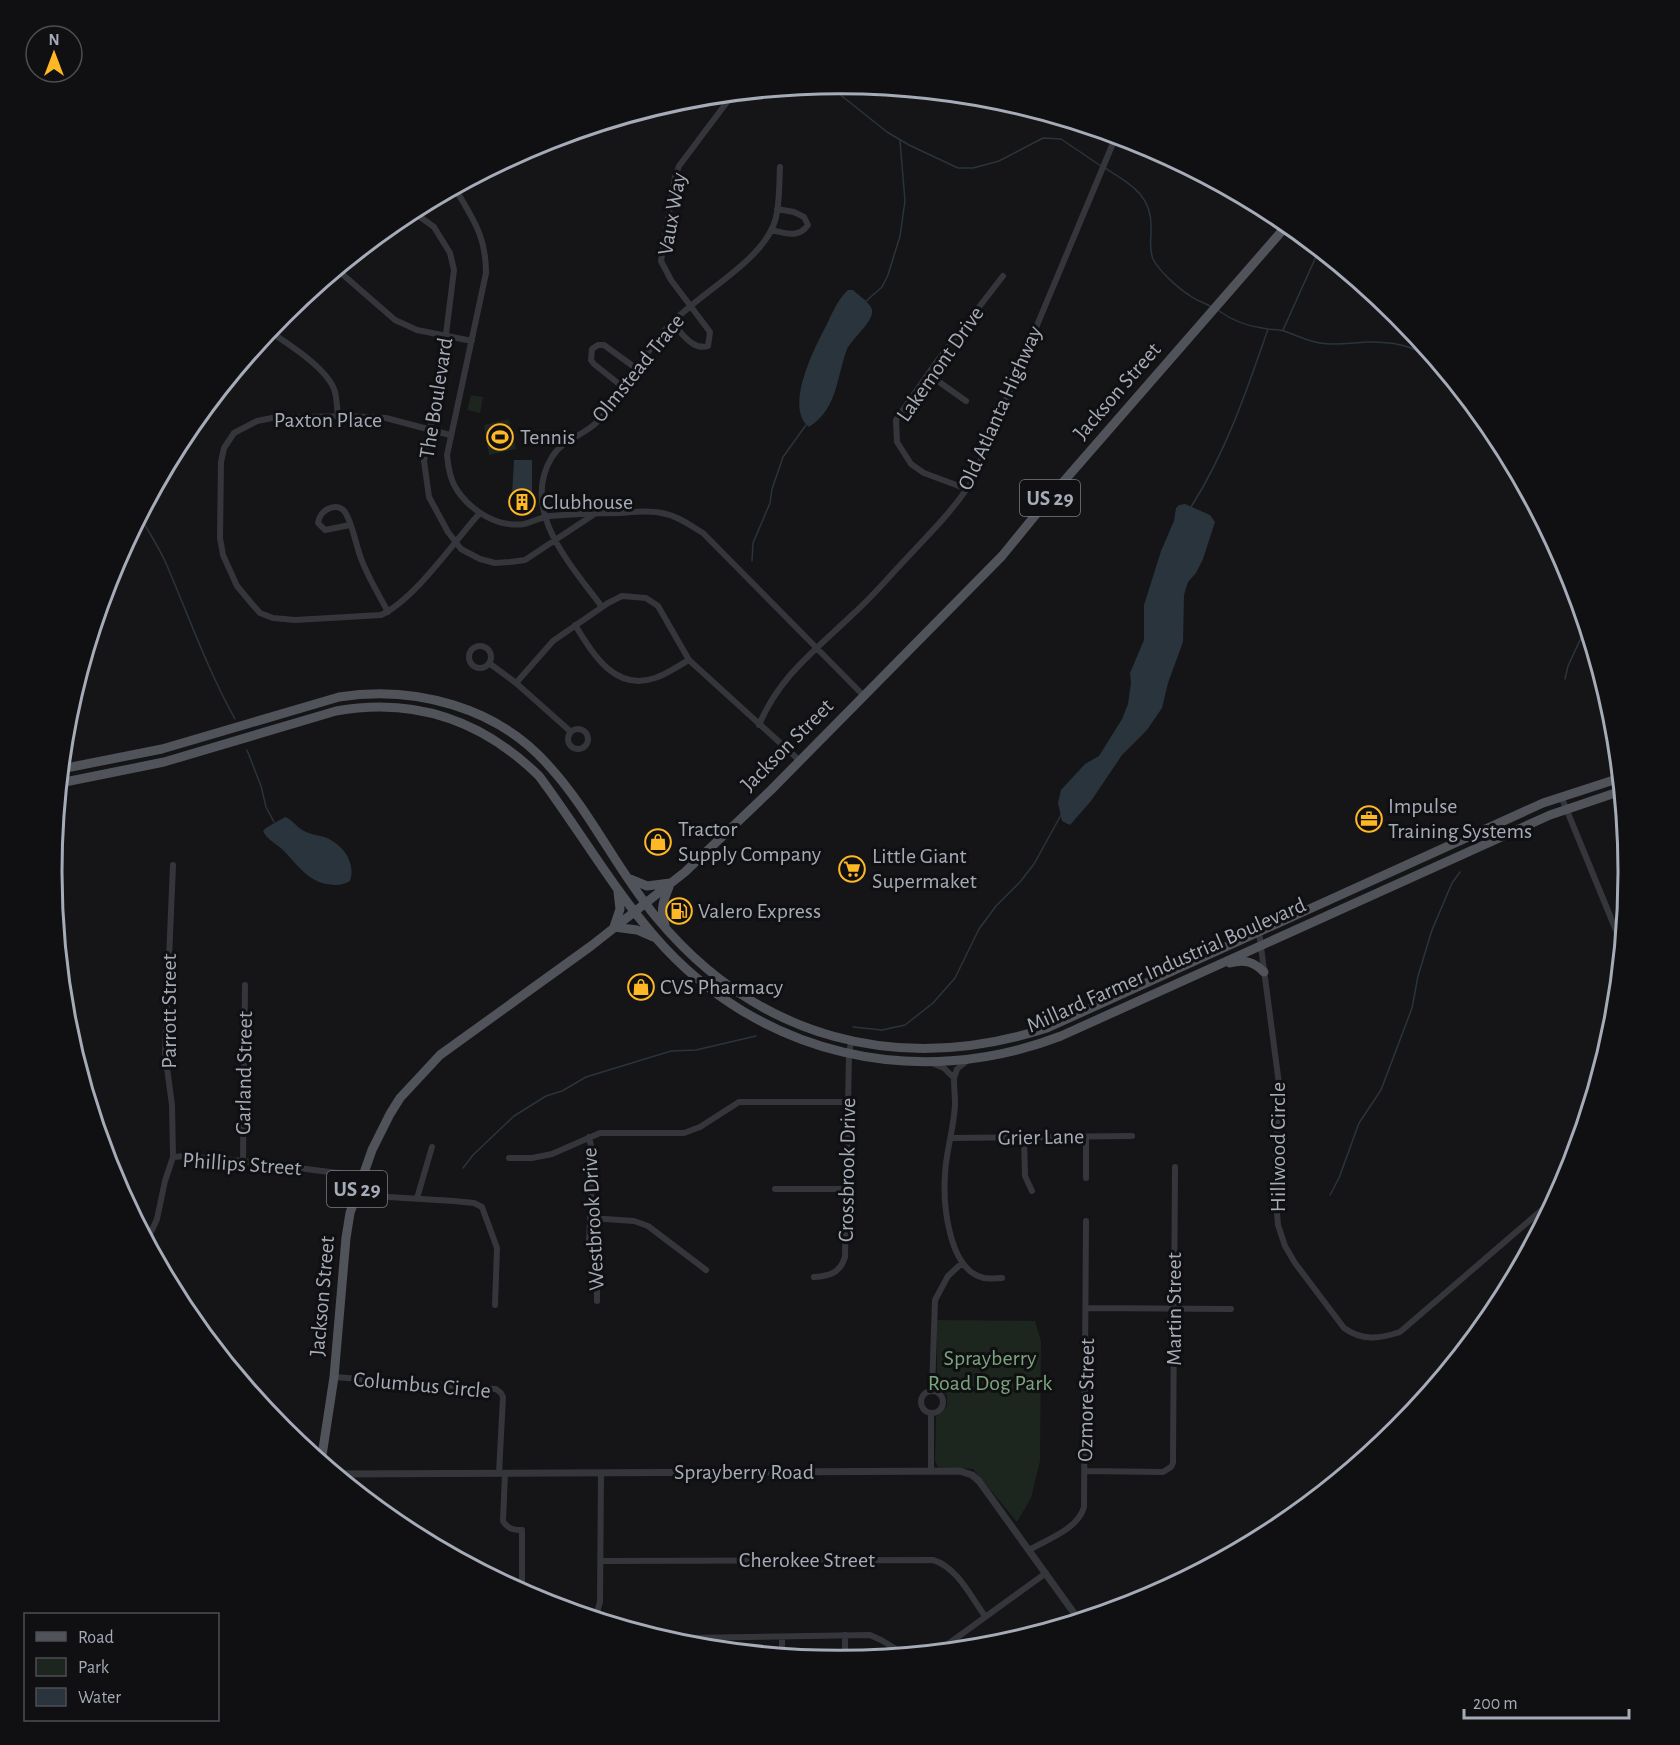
<svg xmlns="http://www.w3.org/2000/svg" width="1680" height="1745" font-family="'Alegreya Sans',sans-serif">
<style>
.green{fill:#1c251e}
.water{fill:#2a343c}
.lines{fill:none;stroke-linecap:round;stroke-linejoin:round}
.stream{stroke:#2a343c;stroke-width:1.5}
.minor{stroke:#35363c;stroke-width:6}
.tertiary{stroke:#35363c;stroke-width:7}
.primary{stroke:#51535b;stroke-width:9}
.labels{text-anchor:middle;dominant-baseline:central;stroke-width:6;stroke-linejoin:round;paint-order:stroke}
.shield{fill:#101012;stroke:#797c86;stroke-width:1.5}
.shield-label{font-size:21px;font-weight:bold;fill:#a6abb8}
.street-label{font-size:22px;fill:#a6abb8;stroke:#101012}
.poi-label{font-size:22px;fill:#a6abb8;stroke:#101012;text-anchor:start}
.park-label{font-size:22px;fill:#7ba57e;stroke:#101012}
.rim{fill:none;stroke:#a6abb8;stroke-width:3}
</style>
<rect width="100%" height="100%" fill="#151517"/>
<path class="green" d="M471 395 483 397 480 413 467 410Z
M509 419 516 449 489 455 484 425Z
M937 1320 1035 1321 1041 1341 1040 1461 1031 1498 1017 1522 973 1469 938 1467 935 1461 936 1417 947 1406V1396L937 1386Z"/>
<path class="water" d="M848 290H853C858 295 871 303 872 310 874 321 852 339 847 349 836 379 838 408 809 427 783 407 816 345 828 322 833 311 839 298 848 290Z
M514 460H532V495H512Z
M1185 504 1210 515 1215 522 1203 559 1196 573 1188 582 1184 595 1183 642 1168 683 1162 708 1147 730 1122 755 1091 801 1070 825 1062 821 1058 803 1061 790 1085 764 1099 756 1122 719 1128 704 1131 683 1130 673 1144 640V605L1161 551 1174 521 1176 508 1179 505Z
M285 817C292 819 296 827 304 831 311 835 320 835 327 838 344 846 356 863 350 881 339 888 321 885 310 877 301 871 292 859 283 850 277 844 266 839 263 831L266 828Z"/>
<g class="lines">
<path class="stream" d="M828 85 887 132 909 145 958 168H973L999 161 1043 138 1061 139 1101 166
M1105 168C1132 185 1153 196 1151 231 1151 240 1149 250 1153 259 1159 271 1178 288 1189 295 1195 300 1203 302 1210 306
M865 302 882 287 888 275 900 236 905 201 900 141
M1219 311C1232 320 1246 326 1262 328 1269 330 1277 329 1284 331 1296 335 1307 341 1320 343 1335 346 1350 343 1366 342 1404 341 1421 348 1448 375
M1283 330 1319 250
M1457 386 1468 407 1479 417 1488 437 1515 469
M1191 507C1226 452 1247 390 1268 329
M140 516C148 531 158 546 165 561 188 614 207 669 235 719
M752 561 753 543 770 503 772 489 783 457 806 425
M1565 679 1568 666 1586 627
M247 750 261 786 266 807 274 822
M853 1027 882 1030 905 1025 933 1003 955 978 979 929 996 906 1020 882 1034 864 1061 815
M463 1168 473 1155 514 1116 546 1096 562 1091 586 1077 671 1051 696 1050 756 1036
M1330 1195 1339 1178 1359 1123 1381 1090 1412 1008 1418 976 1432 930 1452 883 1460 872"/>
<path class="minor" d="M455 188C473 220 486 235 486 273L447 455C448 467 450 480 457 490 471 511 498 528 524 524 533 522 541 517 550 516 574 514 597 513 620 513 635 512 651 510 666 514 680 517 691 526 703 533L864 696
M412 211 434 227 450 253 454 270 442 366 424 461 429 497 448 532 461 549 480 559 495 563 510 562 525 560 593 515
M771 230C785 233 798 239 808 225L804 217 794 212 777 209
M341 273 395 320 417 330 472 341
M672 323C682 333 693 351 708 346L710 332 671 280 661 261 675 177 679 166 727 102 731 94
M269 331C288 344 329 369 335 392 337 400 337 409 338 416
M928 374 966 401
M624 388 594 364 591 360 592 349 598 345H604L637 369
M450 435 386 418 345 416 272 418 257 421 234 433 224 448 221 462 220 538 223 555 237 586 252 604 260 613 273 618 295 620 381 615C415 599 453 543 479 514
M967 489 924 473 911 464 897 442 896 420 938 360 1003 276
M350 525 325 530 318 523C319 510 337 501 345 512 353 524 356 547 362 561 369 579 379 595 388 612
M602 607C572 566 519 511 552 457 563 439 584 436 598 421 605 415 609 407 615 399 632 376 647 351 666 329 695 295 762 263 775 221 780 204 779 185 780 167
M575 625C593 654 615 692 655 678 667 674 678 666 689 660
M469 657a11 11 0 1 1 22 0a11 11 0 1 1-22 0Z
M489 663 516 683 570 731
M516 683 553 641 608 603 622 596 646 598 658 606 689 660 799 760
M759 725C780 675 816 650 853 614 871 598 887 579 904 561 928 535 953 511 972 481L1116 136
M568 739a10 10 0 1 1 20 0a10 10 0 1 1-20 0Z
M1561 796 1622 945
M1259 932 1279 1084 1275 1188 1278 1225 1285 1246 1295 1263 1344 1328C1362 1341 1379 1339 1400 1332L1558 1196
M64 1003 66 1010V1021
M929 1062 944 1068 954 1078 957 1069 968 1060
M954 1078C954 1087 955 1096 955 1105 954 1128 946 1151 945 1174 943 1203 948 1270 984 1278 990 1279 997 1278 1002 1278
M589 1137 593 1155 589 1242 597 1277V1301
M1086 1137V1178
M951 1138 1132 1136
M1024 1138 1025 1176 1032 1191
M173 1157 185 1156 243 1161 361 1176
M509 1158H532L552 1154 600 1133H684L700 1127 739 1102H848
M243 1161 245 985
M775 1189H846
M355 1195 454 1201 474 1203 482 1207 497 1248 495 1305
M417 1198 432 1147
M590 1218 634 1221 648 1226 706 1270
M147 1241 157 1219 165 1181 173 1157 172 1105 165 1053 173 865
M814 1277C830 1276 840 1273 845 1257L849 1054 851 1042
M1087 1308 1231 1309
M334 1377 496 1389 501 1393 503 1397 499 1473
M932 1391 935 1300 948 1276 962 1263
M921 1402a11 11 0 1 1 22 0a11 11 0 1 1-22 0Z
M931 1471V1413
M1085 1471 1163 1472 1171 1467 1173 1463 1175 1167
M505 1473 503 1521C508 1529 513 1530 522 1530V1593
M1029 1550C1048 1539 1078 1529 1084 1507L1086 1221
M602 1561 933 1560C957 1567 971 1597 985 1616
M595 1619 600 1602 601 1473
M623 1627 657 1635 687 1638 870 1635 881 1640 906 1655
M845 1635V1661
M782 1637V1656
M719 1638V1650
M954 1640 961 1650
M937 1652 1046 1573"/>
<path class="tertiary" d="M335 1474 960 1471 972 1475 979 1481 1079 1620"/>
<path class="primary" d="M61 769 162 749 339 697C414 685 498 707 549 766 591 812 617 870 656 917 757 1039 898 1076 1047 1028L1543 803 1620 778
M60 783 164 762 336 711C415 697 482 720 539 776 578 828 613 889 656 938 758 1055 916 1092 1061 1036L1550 815 1621 791
M630 879 647 886 670 883
M618 892 620 909 614 927 637 930 653 937
M665 925C660 910 663 901 669 887
M1230 963C1245 959 1254 962 1264 972
M321 1462 334 1377 346 1238 350 1213 372 1150 390 1114 400 1098 440 1055 591 946 685 872 771 790 1002 556 1051 496 1288 224"/>
</g>
<defs>
<g id="stadium-ring" transform="scale(1.35)"><circle r="9.5" fill="#101012" stroke="#ffb825" stroke-width="1.5"/><path d="M0-5a6.5 5 0 1 0 0 10a6.5 5 0 1 0 0-10ZM-3.5-1.8h7v3.6h-7Z" fill="#ffb825"/></g>
<g id="building-ring" transform="scale(1.35)"><circle r="9.5" fill="#101012" stroke="#ffb825" stroke-width="1.5"/><path d="M-4-6H4V6H1V3H-1V6H-4ZM-2.5-4.3h1.7v1.8h-1.7ZM.8-4.3h1.7v1.8H.8ZM-2.5-1h1.7V.8h-1.7ZM.8-1h1.7V.8H.8Z" fill="#ffb825"/></g>
<g id="office-ring" transform="scale(1.35)"><circle r="9.5" fill="#101012" stroke="#ffb825" stroke-width="1.5"/><path d="M-6-3h4V-5.5h4V-3h4V5H-6ZM-1-4.5V-3h2v-1.5ZM-6 0V1H6V0Z" fill="#ffb825"/></g>
<g id="shop-ring" transform="scale(1.35)"><circle r="9.5" fill="#101012" stroke="#ffb825" stroke-width="1.5"/><path d="M-5-2.5h2.3a2.7 3.5 0 0 1 5.4 0H5L5.5 6h-11ZM-1.5-2.5h3a1.5 2.3 0 0 0-3 0Z" fill="#ffb825"/></g>
<g id="supermarket-ring" transform="scale(1.35)"><circle r="9.5" fill="#101012" stroke="#ffb825" stroke-width="1.5"/><path d="M-6-5.5h2.5l.6 2H6L4.5 2H-2.5L-4.4-4H-6ZM-1.5 3.2a1.3 1.3 0 1 0 .1 0ZM3 3.2a1.3 1.3 0 1 0 .1 0Z" fill="#ffb825"/></g>
<g id="fuel-ring" transform="scale(1.35)"><circle r="9.5" fill="#101012" stroke="#ffb825" stroke-width="1.5"/><path d="M-5.5-6h7V0h2V4h1.3V-2.5L3-4.5l.8-.8L6-3V5H2.5V1h-1V6h-7ZM-4.2-4.7v3.2H.2V-4.7Z" fill="#ffb825"/></g>
</defs>
<g fill-rule="evenodd">
<use href="#stadium-ring" x="500" y="437"/>
<use href="#building-ring" x="522" y="502"/>
<use href="#office-ring" x="1369" y="819"/>
<use href="#shop-ring" x="658" y="842"/>
<use href="#supermarket-ring" x="852" y="869"/>
<use href="#fuel-ring" x="679" y="911"/>
<use href="#shop-ring" x="641" y="987"/>
</g>
<g class="labels">
<g class="shield">
<rect x="1020" y="480" width="60" height="36" rx="4.5"/>
<rect x="327" y="1171" width="60" height="36" rx="4.5"/>
</g>
<g class="shield-label">
<text x="1050" y="498">US 29</text>
<text x="357" y="1189">US 29</text>
</g>
<g class="street-label">
<text transform="translate(672 214) rotate(-80)">Vaux Way</text>
<text transform="translate(940 364) rotate(-55)">Lakemont Drive</text>
<text transform="translate(638 368) rotate(-51)">Olmstead Trace</text>
<text transform="translate(1117 391) rotate(-49)">Jackson Street</text>
<text transform="translate(436 398) rotate(-81)">The Boulevard</text>
<text transform="translate(1000 408) rotate(-66)">Old Atlanta Highway</text>
<text x="328" y="420">Paxton Place</text>
<text transform="translate(787 745) rotate(-45)">Jackson Street</text>
<text transform="translate(1166 965) rotate(-24)">Millard Farmer Industrial Boulevard</text>
<text transform="translate(169 1011) rotate(-90)">Parrott Street</text>
<text transform="translate(244 1073) rotate(-89)">Garland Street</text>
<text transform="translate(1041 1137) rotate(-1)">Grier Lane</text>
<text transform="translate(1278 1147) rotate(-90)">Hillwood Circle</text>
<text transform="translate(242 1164) rotate(4)">Phillips Street</text>
<text transform="translate(847 1170) rotate(-89)">Crossbrook Drive</text>
<text transform="translate(593 1219) rotate(-93)">Westbrook Drive</text>
<text transform="translate(322 1296) rotate(-85)">Jackson Street</text>
<text transform="translate(1174 1309) rotate(-90)">Martin Street</text>
<text transform="translate(422 1385) rotate(5)">Columbus Circle</text>
<text transform="translate(1086 1400) rotate(-89)">Ozmore Street</text>
<text x="744" y="1472">Sprayberry Road</text>
<text x="807" y="1560">Cherokee Street</text>
</g>
<g class="poi-label">
<text x="520" y="437">Tennis</text>
<text x="542" y="502">Clubhouse</text>
<text x="1388" y="806">Impulse<tspan x="1388" dy="25">Training Systems</tspan></text>
<text x="678" y="829">Tractor<tspan x="678" dy="25">Supply Company</tspan></text>
<text x="872" y="856">Little Giant<tspan x="872" dy="25">Supermaket</tspan></text>
<text x="698" y="911">Valero Express</text>
<text x="660" y="987">CVS Pharmacy</text>
</g>
<g class="park-label">
<text x="990" y="1358">Sprayberry<tspan x="990" dy="25">Road Dog Park</tspan></text>
</g>
</g>
<path d="M0 0H1680V1745H0ZM62 872a778 778 0 1 1 1556 0a778 778 0 1 1-1556 0Z" fill="#101012" fill-rule="evenodd"/>
<path class="rim" d="M62 872a778 778 0 1 1 1556 0a778 778 0 1 1-1556 0Z"/>
<rect x="24" y="1613" width="195" height="108" fill="#101012" stroke="#4c4e54" stroke-width="1.5"/>
<rect x="36" y="1632" width="30" height="9" fill="#51535b" stroke="#4c4e54" stroke-width="1.5"/>
<text x="78" y="1643" font-size="18" fill="#a6abb8">Road</text>
<rect x="36" y="1658" width="30" height="18" fill="#1c251e" stroke="#4c4e54" stroke-width="1.5"/>
<text x="78" y="1673" font-size="18" fill="#a6abb8">Park</text>
<rect x="36" y="1688" width="30" height="18" fill="#2a343c" stroke="#4c4e54" stroke-width="1.5"/>
<text x="78" y="1703" font-size="18" fill="#a6abb8">Water</text>
<g transform="translate(54 54)"><circle r="28" fill="#101012" stroke="#4c4e54" stroke-width="1.5"/>
<path d="M0-4.5L10 22L0 15L-10 22Z" fill="#ffb825"/>
<text y="-9" font-size="16" font-weight="bold" text-anchor="middle" fill="#a6abb8">N</text>
</g>
<path d="M1464 1709v9h165v-9" fill="none" stroke="#a6abb8" stroke-width="3"/>
<text x="1473" y="1709" font-size="18" fill="#a6abb8" stroke="#101012" stroke-width="4.5" paint-order="stroke">200 m</text>
</svg>
